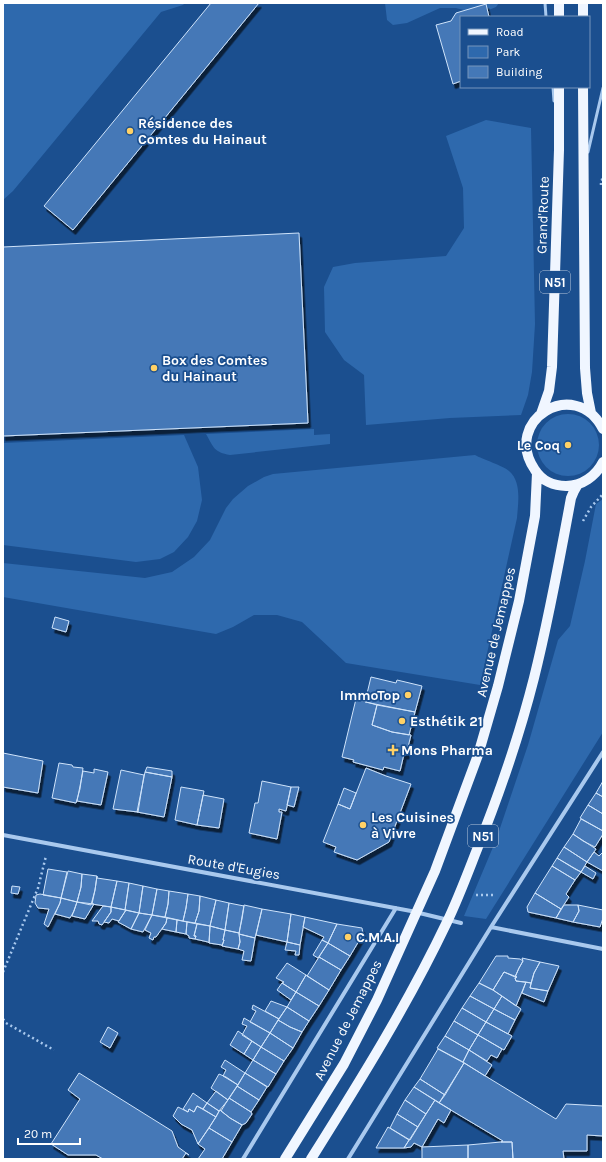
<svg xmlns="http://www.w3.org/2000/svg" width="606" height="1162" font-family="Karla,sans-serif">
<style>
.green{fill:#2e69ad}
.building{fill:#4478b7;stroke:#cfe3fa;filter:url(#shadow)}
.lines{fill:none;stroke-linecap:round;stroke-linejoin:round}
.path{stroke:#a9c9ee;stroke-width:2.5;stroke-dasharray:2 3;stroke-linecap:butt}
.lane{stroke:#a9c9ee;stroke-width:3}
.street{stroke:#a9c9ee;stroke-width:4}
.primary{stroke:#f0f6ff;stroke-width:10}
.poi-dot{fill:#ffd166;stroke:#1b4f8f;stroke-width:1.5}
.labels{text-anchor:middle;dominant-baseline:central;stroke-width:3.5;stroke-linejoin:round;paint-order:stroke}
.shield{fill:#1b4f8f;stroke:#bbcadd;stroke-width:1}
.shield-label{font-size:13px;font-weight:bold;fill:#fff}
.poi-label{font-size:14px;font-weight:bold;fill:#fff;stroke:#1b4f8f;text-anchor:start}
.street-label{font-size:14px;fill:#fff;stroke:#1b4f8f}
</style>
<defs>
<filter id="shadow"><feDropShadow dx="2.5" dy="4.5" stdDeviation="0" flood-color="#0009"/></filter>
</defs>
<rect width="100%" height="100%" fill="#1b4f8f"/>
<path class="green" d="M3 3H185L183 5 161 12 13 191 3 200Z
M385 3H499L496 7 479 14 456 8H440L407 23 393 25 387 20Z
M486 120 531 128 535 324 532 372 528 395 521 415 450 418 366 425 364 375 344 360 325 332 324 287 333 267 355 263 446 256 464 228 463 188 446 136Z
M537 445a31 31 0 1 1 62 0a31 31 0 1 1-62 0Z
M314 429V435L330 434V444L230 455C214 452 214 448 206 434Z
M184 435 198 467 202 500 197 521 188 537 174 552 160 559 136 562 3 545V443Z
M475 455C482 459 504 466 509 471 522 482 518 503 517 518L480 685 346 663 302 622 277 615H254L233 627 216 634 3 597V563L145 578 172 572 194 557 210 540 226 508 233 499 248 486 264 477 273 474Z
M603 499V732L486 919 464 916 496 840 528 745 558 640 570 626 585 561 596 504Z"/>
<path class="building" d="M211 3H259L73 230 44 206Z
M486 4 489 17H461V81L453 84 436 25 451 21 456 13Z
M299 233 308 423 3 436V247Z
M55 617 69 621 66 632 52 628Z
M371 677 396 683 397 680 422 686 415 712 365 702Z
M356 699 377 705 372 725 392 732 411 735 406 755 404 754 400 771 384 767 383 770 353 762 354 760 342 757Z
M377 705 415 712 409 735 392 732 372 725Z
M3 753 43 761 38 793 3 787Z
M59 763 72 765 73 767 83 768 80 789 76 803 52 798Z
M147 767 172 771V777L145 772Z
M366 768 386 776 411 784 389 842 357 860 334 852 336 847 323 842 338 804 350 809Z
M94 769 108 772 101 805 77 801 83 771 94 773Z
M121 770 144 775 138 812 113 809Z
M145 772 172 777 164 817 137 812Z
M262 781 291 787 286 811 279 809V812H282L277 839 249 833 255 803H258Z
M603 781V797L596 793Z
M181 787 204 791 197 825 175 820Z
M291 787H299L294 807 287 805Z
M344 788 356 793 350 809 338 804Z
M596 793 603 797V814L588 805Z
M203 795 224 799 219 828 197 825Z
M588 805 603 814V831L580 818Z
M581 819 603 831V834L595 847 583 841 573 834Z
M573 834 596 849 587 862 564 847Z
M564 847 587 862 581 872 557 858Z
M594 852 599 856 602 853 603 854V871L587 862Z
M557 858 575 869 581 872 575 880 552 866Z
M552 866 575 880 566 894 569 897 561 909 535 893Z
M585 866 596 873 593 879 581 872Z
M48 869 67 872 61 898 43 895Z
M68 871 82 874 81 887 77 902 61 898Z
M82 874 97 876 95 890 91 905 77 902 81 887Z
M97 876V878L117 881 111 907 92 904 95 890Z
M117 881 129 883 125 910 111 907Z
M129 883 143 886 139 913 125 910Z
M12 886 20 887 18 894 11 893Z
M143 886 157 889 152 915 139 913Z
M157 889 169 891 168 904 165 917 152 915Z
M169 891 188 894 186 908 183 921 165 917 168 904Z
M535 893 561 909 556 918 528 912 527 907Z
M40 894 61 898 60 903 48 927 44 924 49 909 38 908 35 903 36 895Z
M188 894 200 896 199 911 195 923 183 921 186 908Z
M200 896 216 900 210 926 195 923 199 911Z
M61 898 77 902 74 911 70 918 55 914 60 903Z
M216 900 229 903 225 930 210 926Z
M77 902 94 904 85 919 72 916Z
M229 903 244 906 242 919 239 933 225 930Z
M244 905 262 909 255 938 239 934Z
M564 905H578L579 911 573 922 556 918Z
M578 905 603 910V918L600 927 573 922 579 911Z
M103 906 111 907V912L102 925 99 924 98 921H92Z
M111 907 126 910 119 921 112 919 109 923 104 922 111 912Z
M262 909 291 914 287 942 256 935Z
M126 910 139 913 131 929 118 922Z
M139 913 152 915 143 932 131 929Z
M291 914 305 917 300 945 287 942Z
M152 915 167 918 166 923 156 937H154L153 940 149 938 151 933 145 930Z
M305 917 337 924 328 943 322 940 324 937 303 927Z
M167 918 177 920 176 932 162 929 166 923Z
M177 920 187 922 186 934 176 932Z
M187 922 197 924 194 936H196L195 939 189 938V936L186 934Z
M197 924 210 926 209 943 208 942 195 939 196 936H194Z
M337 924 362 928 363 934 350 956 328 943Z
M210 926 225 930 223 940H224L222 946V945L209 943Z
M225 930 239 933 240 942 238 949 222 946 224 940H223Z
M239 934 255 938 251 961 242 960 244 951 238 949 240 942Z
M322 940 328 943 318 958 313 955Z
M287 942 300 945 299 955H295L296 951 285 950Z
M328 943 350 956 341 970 319 957Z
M496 956H508V958L520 959 523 961 519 968 515 977 504 972 493 990 479 983Z
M319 957 341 970 329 990 307 976Z
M522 958 540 962 534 973 531 983 516 981 515 978 517 977H515L519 968 523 961Z
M540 962 559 966 548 991 530 988 534 973Z
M287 963 306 975 296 992 282 983 284 982 276 978Z
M504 972 517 977 515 978 516 981 526 982 516 1006 493 990Z
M306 975 329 990 319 1006 296 992Z
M526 982 531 983 530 988 548 991 544 1002 522 993Z
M282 983 296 992 291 1000 277 990Z
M479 983 493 990 502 996 494 1009 470 996Z
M296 992 319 1006 309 1021 287 1007Z
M470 996 494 1009 486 1022 462 1008Z
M502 996 521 1009 515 1020 494 1009Z
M271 1001 287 1007 279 1019 265 1011Z
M253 1005 279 1019 270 1033 250 1022 256 1011 252 1009Z
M287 1007 309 1021 302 1032 290 1027 278 1020Z
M462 1008 486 1022 478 1035 454 1021Z
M494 1009 515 1020 508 1034 486 1022Z
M244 1018 270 1033 261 1047 242 1035 247 1026 242 1024Z
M278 1020 290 1027 302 1032 293 1048 270 1033Z
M454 1021 478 1035 469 1050 445 1036Z
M486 1022 512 1036 504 1050 478 1035Z
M108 1027 118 1033 110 1048 100 1042Z
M238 1031 252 1041 244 1054 230 1045Z
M270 1033 293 1048 284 1061 261 1047Z
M478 1035 502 1049 497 1058 491 1055 487 1061 469 1050Z
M445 1036 469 1050 463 1062 437 1048Z
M252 1041 261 1047 253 1060 244 1054Z
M261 1047 284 1061 276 1074 253 1060Z
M438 1049 464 1063 445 1095 420 1079Z
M469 1050 492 1065 485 1076 463 1062Z
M225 1060 245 1073 238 1085 223 1076 226 1070 221 1067Z
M253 1060 276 1074 268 1087 245 1073Z
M464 1063 556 1119 566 1104 603 1106V1136L587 1135V1151H563L564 1159H513L512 1142H501L503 1141 439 1103Z
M79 1073 172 1131 178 1147 189 1155 186 1153 182 1159H103L96 1155H68L51 1144 80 1099 68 1090Z
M245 1073 267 1087 259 1100 237 1086Z
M219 1074 226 1077 238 1085 228 1100 211 1088Z
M420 1079 445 1095 439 1103 414 1087Z
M237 1086 259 1100 251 1112 229 1098Z
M414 1087 435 1100 426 1114 405 1100Z
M216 1091 228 1100 219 1111 207 1103Z
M193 1093 207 1103 203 1109 197 1106 194 1112 189 1109 188 1112 183 1109Z
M229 1098 251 1112 252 1114 246 1123 242 1125 230 1118 221 1111Z
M405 1100 426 1114 418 1127 397 1114Z
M435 1100 451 1110 444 1123 438 1119 422 1147 414 1143 411 1147 404 1148Z
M207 1103 219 1111 216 1117 203 1109Z
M197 1106 216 1117 198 1144 192 1130 181 1124 173 1116 178 1107 188 1112 189 1109 194 1112Z
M220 1110 230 1118 242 1125 232 1142 209 1128Z
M397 1114 418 1127 410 1140 390 1128Z
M388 1127 409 1140 404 1148H376Z
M209 1128 232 1142 222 1159H198L205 1149 198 1144Z
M501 1142H512L513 1159H468V1145Z
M468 1145V1159H422V1147Z"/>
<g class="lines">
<path class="path" d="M601 185V180L603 179
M583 521 591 507 603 494
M476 895H495
M3 972 38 888 46 856
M3 1019 6 1023 54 1050"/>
<path class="lane" d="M545 3 546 17
M553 87 554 101
M588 152 603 88"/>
<path class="street" d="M3 835 411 911 461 923
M491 927 603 949
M243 1159 396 908
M348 1159 491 927 603 752"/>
<path class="primary" d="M559 3V17
M583 3V17
M583 87 585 368 587 393 591 413
M541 414 549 391 552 367 559 150V87
M603 429C575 375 501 421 535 470 542 481 554 486 566 486 582 486 596 476 603 462
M285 1159 344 1064 377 1000 435 871 478 755 498 686 519 601 535 516 537 473
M311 1159C360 1081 408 1004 447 922 458 899 467 875 476 852 499 795 519 737 534 678 549 618 560 558 571 498L574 491 578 484"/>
</g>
<g class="poi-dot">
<circle cx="130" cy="131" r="4"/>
<circle cx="154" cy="368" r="4"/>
<circle cx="568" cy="445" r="4"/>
<circle cx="408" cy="695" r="4"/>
<circle cx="402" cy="721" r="4"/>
<path d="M391 744h4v4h4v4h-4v4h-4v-4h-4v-4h4z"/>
<circle cx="363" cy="825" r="4"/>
<circle cx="348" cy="937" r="4"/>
</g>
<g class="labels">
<g class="shield">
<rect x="540" y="271" width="30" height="22" rx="3"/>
<rect x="468" y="825" width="30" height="22" rx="3"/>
</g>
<g class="shield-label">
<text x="555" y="282">N51</text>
<text x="483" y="836">N51</text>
</g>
<g class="poi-label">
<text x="138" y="123">Résidence des<tspan x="138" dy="16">Comtes du Hainaut</tspan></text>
<text x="162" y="360">Box des Comtes<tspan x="162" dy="16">du Hainaut</tspan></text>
<text x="560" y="445" text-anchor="end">Le Coq</text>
<text x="400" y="695" text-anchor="end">ImmoTop</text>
<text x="410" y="721">Esthétik 21</text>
<text x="401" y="750">Mons Pharma</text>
<text x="371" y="817">Les Cuisines<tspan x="371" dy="16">à Vivre</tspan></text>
<text x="356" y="937">C.M.A.I</text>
</g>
<g class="street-label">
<text transform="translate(543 215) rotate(-88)">Grand'Route</text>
<text transform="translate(496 632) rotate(-77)">Avenue de Jemappes</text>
<text transform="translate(234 867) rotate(10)">Route d'Eugies</text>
<text transform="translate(348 1020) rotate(-63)">Avenue de Jemappes</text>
</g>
</g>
<rect width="606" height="1162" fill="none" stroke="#ffffff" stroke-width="8"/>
<rect x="460" y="16" width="130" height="72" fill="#1b4f8f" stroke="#7695bc"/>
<rect x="468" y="29" width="20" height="6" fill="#f0f6ff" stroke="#7695bc"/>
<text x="496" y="36" font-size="12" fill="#ffffff">Road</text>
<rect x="468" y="46" width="20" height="12" fill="#2e69ad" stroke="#7695bc"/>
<text x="496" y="56" font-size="12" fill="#ffffff">Park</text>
<rect x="468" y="66" width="20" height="12" fill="#4478b7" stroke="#7695bc"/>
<text x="496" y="76" font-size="12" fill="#ffffff">Building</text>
<path d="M18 1138v6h62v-6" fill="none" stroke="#ffffff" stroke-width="2"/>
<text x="24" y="1138" font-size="12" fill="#ffffff" stroke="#1b4f8f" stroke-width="3" paint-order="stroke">20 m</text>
</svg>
